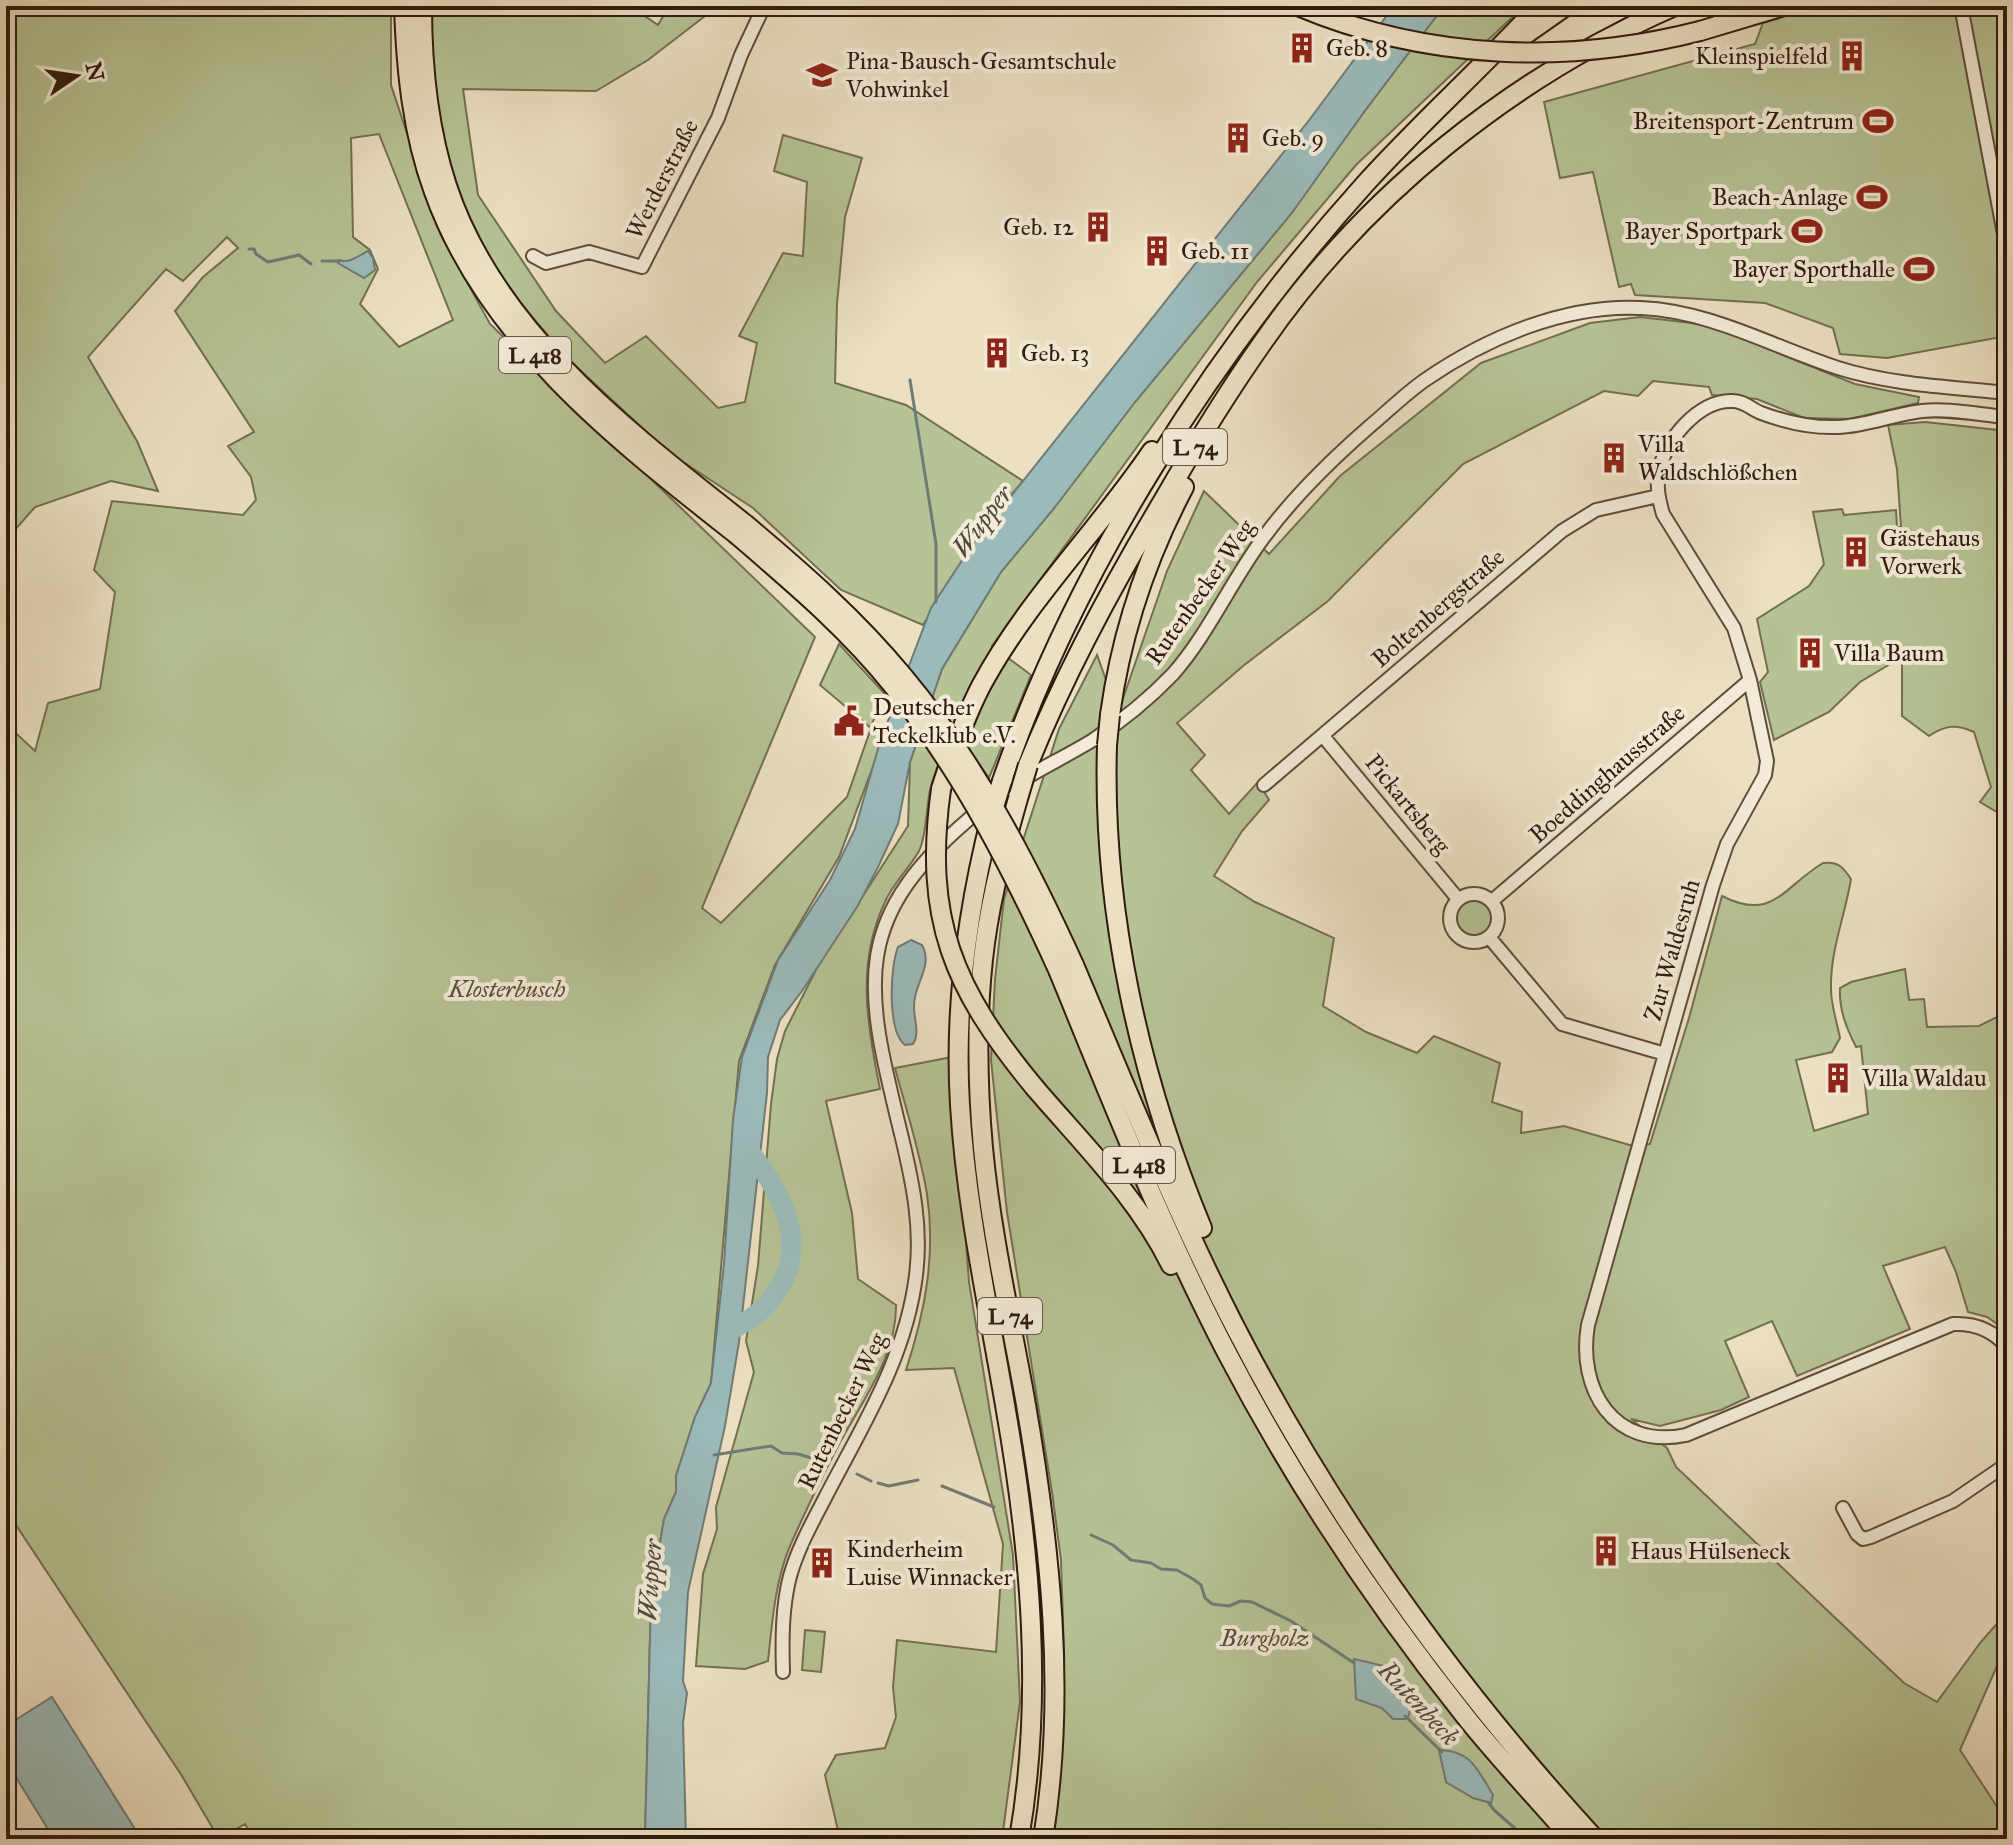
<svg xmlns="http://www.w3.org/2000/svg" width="2013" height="1845" font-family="'IM FELL Great Primer',serif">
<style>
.green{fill:#b6c395;stroke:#736f52;stroke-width:2;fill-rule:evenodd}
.water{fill:#9bbbbb;stroke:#707b76;stroke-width:2}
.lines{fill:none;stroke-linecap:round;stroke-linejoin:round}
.stream{stroke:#707b76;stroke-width:3}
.river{stroke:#9bbbbb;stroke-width:20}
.minor-casing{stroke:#5f4c3b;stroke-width:16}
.highway-casing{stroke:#301b0e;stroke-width:22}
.minor{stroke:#f3ebd7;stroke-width:12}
.highway{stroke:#ece0c2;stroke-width:18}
.highway-bridge-casing{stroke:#301b0e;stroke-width:22;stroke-linecap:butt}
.highway-bridge{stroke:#ece0c2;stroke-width:18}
.labels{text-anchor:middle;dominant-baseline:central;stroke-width:8;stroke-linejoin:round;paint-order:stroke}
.shield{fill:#f3ebd7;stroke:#6a594a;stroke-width:2}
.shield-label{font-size:22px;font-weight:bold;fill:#301b0e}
.poi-label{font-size:24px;fill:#301b0e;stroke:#f3ebd7;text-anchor:start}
.street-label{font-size:24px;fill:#301b0e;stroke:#f3ebd7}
.park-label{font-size:24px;font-style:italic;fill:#584d36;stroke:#f3ebd7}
.water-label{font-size:26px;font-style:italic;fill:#504b42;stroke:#f3ebd7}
</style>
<rect width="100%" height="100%" fill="#ece0c2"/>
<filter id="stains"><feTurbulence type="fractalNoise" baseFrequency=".0025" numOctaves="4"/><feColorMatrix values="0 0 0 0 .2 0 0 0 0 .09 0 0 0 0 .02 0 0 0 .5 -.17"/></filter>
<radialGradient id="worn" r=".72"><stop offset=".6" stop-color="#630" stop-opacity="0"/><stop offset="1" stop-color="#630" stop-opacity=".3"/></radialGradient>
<path class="green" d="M6 6H391V85L440 233 490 324 815 637 702 908 721 923 847 797 871 728 820 685 839 644 884 693 871 727 886 732 839 857 775 965 739 1061 711 1383 695 1417 676 1476V1492L664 1519 651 1596 645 1839H254L245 1824 219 1839 182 1776 6 1510V724L35 751 48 703 100 689 115 592 94 570 112 501 243 515 256 500 251 477 228 446 254 432 175 311 203 277 238 248 227 237 183 281 166 269 88 357 137 441 158 491 111 481 35 507 6 540ZM379 134 453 320 399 347 360 304 378 269 370 250 353 237 351 138Z
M431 6H630L658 25 669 6H718L648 60 596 91 463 89 478 195 556 311 605 363 646 336 718 408 745 402 757 343 739 336 783 253 803 256 807 182 774 171 783 135 862 158 845 217 837 304 835 383 906 405 1023 481 979 533 923 625 841 590 753 508 668 452 566 357 494 272 453 183 435 91 427 31Z
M1444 6H1524L1356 165 1257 282 992 646 1031 675 989 778 953 727C946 747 935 769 930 790 926 808 927 834 919 851 909 869 893 883 885 902 856 963 867 1025 880 1089L826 1101 852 1213 858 1279 896 1305C897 1356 861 1403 838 1446 821 1479 805 1512 790 1546 775 1581 772 1624 768 1661L745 1669 696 1666 703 1574 717 1529 716 1507 754 1372 746 1341 758 1266 771 1104 777 1059 785 1031 819 964 908 826 910 762 942 669 1001 572 1055 507 1135 402 1291 214 1364 112Z
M1815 6H2007V336L1887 358 1840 354 1833 328 1765 303 1635 295 1631 284 1619 287 1593 172 1560 178 1544 102 1755 44 1763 23Z
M1640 317 1709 325 1855 384 1919 397 1918 403 1850 419 1804 418 1757 399 1712 395 1709 387 1653 381 1638 396 1604 391 1463 464 1328 601 1243 666 1177 723 1205 755 1191 770 1229 814 1258 782 1269 800 1242 831 1214 876 1255 902 1334 938 1323 1006 1366 1032 1417 1053 1434 1036 1500 1063 1492 1102 1522 1112 1521 1133 1564 1126 1633 1146 1650 1144 1689 1018 1722 896C1773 922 1783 887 1823 863 1838 861 1843 867 1851 879 1845 916 1830 951 1831 989 1831 1006 1837 1022 1840 1038L1832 1052 1796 1060 1814 1131 1868 1114 1861 1046 1856 1047C1846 1027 1839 1010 1840 988L1851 982 1905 969 1909 1000 1924 999 1927 1027 1979 1026 2007 1012V1331L1987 1317 1968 1312 1956 1272 1945 1247 1883 1266 1910 1329 1797 1376 1772 1321 1725 1341 1749 1397 1721 1410 1660 1426 1631 1419 1667 1448 1676 1467 1904 1683 1937 1702 1980 1643 2007 1612V1655L2002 1666H1997L1960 1750 2007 1822V1839H1054L1063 1741 1064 1652 1061 1560 1052 1492 1007 1212 991 1060 995 979 1004 899 1059 729 1097 655 1118 713 1167 571 1204 491 1269 554 1340 476 1481 363 1590 323Z
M1925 422 2007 431V818L1980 802 1991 787 1974 732C1956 724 1945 725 1929 736L1902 716V657L1860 682 1829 712 1774 740 1760 682 1768 672 1757 619 1809 586 1824 564 1813 512 1842 509 1844 515 1896 510 1897 527H1901L1897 469 1888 425Z
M1455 918a19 19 0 1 1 38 0a19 19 0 1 1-38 0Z
M952 1057 969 1282 1013 1555 1020 1702 1002 1839H993L994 1834 980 1830 978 1839H840L825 1775 836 1755 885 1748 896 1717 893 1687 897 1640 996 1652 1003 1544 954 1368 906 1370C925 1312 936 1255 927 1194 920 1152 906 1109 895 1068Z
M805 1630 825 1632 821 1672 802 1670Z"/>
<path class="water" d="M1394 6H1444L1364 112 1291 214 1135 402 1055 507 1001 572 942 669 910 762 898 824 878 867 857 907 802 991 780 1020 768 1057 767 1093 739 1342 725 1426 688 1592 683 1681 687 1693 683 1723 686 1839H645L651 1596 664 1519 676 1492V1476L695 1417 711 1383 724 1264 733 1119 742 1057 778 960 830 880 855 829 880 742 931 608 970 548 1310 119Z
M368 251 373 258 375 270 364 278 338 263 339 260C350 264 359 255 368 251Z
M911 940 922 945C934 967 913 984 914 1007 914 1020 920 1033 913 1044L905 1045C887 1031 890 967 898 947Z
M1354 1659 1393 1668C1399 1683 1417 1703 1407 1719H1393L1382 1708 1356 1699Z
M52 1697 140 1837V1839H54L6 1761V1726Z
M1439 1750C1472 1751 1477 1769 1493 1795L1491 1803 1473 1798 1446 1782Z"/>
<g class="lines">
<path class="stream" d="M249 249H254L256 254 268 262 299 255 311 264
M322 261H339
M910 380 936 544V602
M714 1455 771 1446 782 1453 798 1454 825 1462
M857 1474 871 1481
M878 1483 889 1486 918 1480
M942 1486 994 1507
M1091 1535 1113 1545 1131 1560 1151 1563 1161 1569 1177 1570 1193 1579 1201 1585 1205 1598 1212 1604 1229 1606 1241 1601 1252 1602 1291 1621 1354 1663
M1405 1716 1442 1752
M1488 1802 1494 1810 1527 1839"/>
<path class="river" d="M729 1332C739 1325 752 1319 760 1311 817 1257 787 1200 748 1149"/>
<g class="minor-casing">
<path id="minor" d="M1961 6 2007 250
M533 256 546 263 589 252 642 267 718 118 741 55 764 6
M2007 417C1980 415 1949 408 1922 411 1895 414 1865 426 1838 427 1813 428 1785 422 1761 413 1751 409 1744 401 1733 401 1699 399 1664 441 1659 472 1656 487 1659 500 1663 514L1734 628 1750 680 1767 761 1765 775 1727 844 1713 885 1588 1325C1577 1390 1614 1450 1686 1435L1953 1324C1975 1323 1993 1330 2007 1347
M1323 736 1458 899
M1264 785 1562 531 1596 510 1658 496
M999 795C1028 774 1062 759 1093 740 1122 721 1149 699 1173 674 1209 633 1231 581 1264 537 1294 496 1330 461 1369 427 1387 412 1405 394 1425 380 1486 338 1565 304 1641 308 1711 311 1773 347 1838 368 1892 385 1951 387 2007 393
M1450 918a24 24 0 1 1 48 0a24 24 0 1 1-48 0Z
M1492 901 1750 680
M1489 937 1562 1024 1665 1054
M1843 1508 1857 1534 1863 1539 1871 1537 1953 1501 2007 1464
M783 1672C782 1640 782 1607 790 1576 798 1548 812 1523 825 1498 862 1426 906 1358 916 1275 922 1228 913 1184 902 1138 864 984 847 918 981 809"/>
</g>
<g class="highway-casing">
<path id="highway" d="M404 6C406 69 412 132 434 192 487 340 617 440 736 534
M422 6C422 67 428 128 447 186 495 332 629 432 745 524
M1700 31 1784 6
M1519 39 1566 6
M1110 715C1121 634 1146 559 1184 487
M1107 745C1102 909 1139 1076 1202 1228
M1028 765C1065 673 1112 586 1163 501 1194 447 1227 393 1263 342 1364 196 1512 77 1675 6
M1002 781C1076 566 1214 352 1365 184 1421 122 1483 67 1539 6
M941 789C952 754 964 719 981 686 1027 600 1098 531 1152 451
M1019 795C1005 844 992 892 985 943 976 1010 977 1080 983 1148 991 1232 1010 1316 1025 1399 1050 1543 1067 1693 1043 1839
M991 817C967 912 954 1008 960 1105 966 1206 988 1305 1005 1405 1030 1548 1044 1695 1019 1839
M1074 965C1125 1085 1174 1208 1234 1325 1330 1512 1453 1684 1595 1839
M1059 972C1111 1100 1163 1230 1227 1353 1294 1481 1375 1603 1465 1716 1499 1759 1537 1798 1572 1839
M1035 1088C1083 1144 1138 1198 1171 1265"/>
</g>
<use href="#minor" class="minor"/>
<use href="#highway" class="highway"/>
<g class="highway-bridge-casing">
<path id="highway-bridge" d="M1298 6C1426 60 1567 65 1700 31
M745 524C801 571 856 619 903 676 975 762 1028 864 1074 965
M736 534C792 582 848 629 894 687 964 774 1013 871 1059 972
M1107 745 1110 715
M941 789C923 919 953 989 1035 1088
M1019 795 1028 765
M992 813 1002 781"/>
</g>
<use href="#highway-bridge" class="highway-bridge"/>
</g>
<defs>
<g id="building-bare" transform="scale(2.4)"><path d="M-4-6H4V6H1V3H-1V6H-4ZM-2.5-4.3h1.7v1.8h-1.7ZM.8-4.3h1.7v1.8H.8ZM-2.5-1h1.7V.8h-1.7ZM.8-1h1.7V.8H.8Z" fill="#8f2418" stroke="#f3ebd7" stroke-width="2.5" paint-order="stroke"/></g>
<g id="school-bare" transform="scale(2.4)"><path d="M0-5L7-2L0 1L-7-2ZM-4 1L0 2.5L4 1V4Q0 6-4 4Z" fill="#8f2418" stroke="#f3ebd7" stroke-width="2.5" paint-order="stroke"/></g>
<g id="stadium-bare" transform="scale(2.4)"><path d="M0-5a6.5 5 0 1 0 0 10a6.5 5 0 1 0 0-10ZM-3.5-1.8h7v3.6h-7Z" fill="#8f2418" stroke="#f3ebd7" stroke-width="2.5" paint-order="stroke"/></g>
<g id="civic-bare" transform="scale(2.4)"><path d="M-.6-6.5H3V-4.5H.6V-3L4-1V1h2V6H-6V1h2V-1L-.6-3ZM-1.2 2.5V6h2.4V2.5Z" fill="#8f2418" stroke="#f3ebd7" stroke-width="2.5" paint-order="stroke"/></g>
</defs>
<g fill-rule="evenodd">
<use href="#building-bare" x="1302" y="48"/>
<use href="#building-bare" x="1852" y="56"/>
<use href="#school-bare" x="822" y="75"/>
<use href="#stadium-bare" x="1878" y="121"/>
<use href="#building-bare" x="1238" y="138"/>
<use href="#stadium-bare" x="1872" y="197"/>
<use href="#building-bare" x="1098" y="227"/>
<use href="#stadium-bare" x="1807" y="231"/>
<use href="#building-bare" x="1157" y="251"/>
<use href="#stadium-bare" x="1919" y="269"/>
<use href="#building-bare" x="997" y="353"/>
<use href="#building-bare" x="1614" y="458"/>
<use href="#building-bare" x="1856" y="552"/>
<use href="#building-bare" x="1810" y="653"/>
<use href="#civic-bare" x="849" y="721"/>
<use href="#building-bare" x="1838" y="1078"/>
<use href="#building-bare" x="1606" y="1551"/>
<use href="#building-bare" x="822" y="1563"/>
</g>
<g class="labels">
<g class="shield">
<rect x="499" y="337" width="72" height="36" rx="6"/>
<rect x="1163" y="429" width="64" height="36" rx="6"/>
<rect x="1103" y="1147" width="72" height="36" rx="6"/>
<rect x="978" y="1298" width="64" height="36" rx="6"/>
</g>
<g class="shield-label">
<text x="535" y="355">L 418</text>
<text x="1195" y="447">L 74</text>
<text x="1139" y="1165">L 418</text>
<text x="1010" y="1316">L 74</text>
</g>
<g class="poi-label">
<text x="1326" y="48">Geb. 8</text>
<text x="1828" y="56" text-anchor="end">Kleinspielfeld</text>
<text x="846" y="61">Pina-Bausch-Gesamtschule<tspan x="846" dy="28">Vohwinkel</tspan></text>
<text x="1854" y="121" text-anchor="end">Breitensport-Zentrum</text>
<text x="1262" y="138">Geb. 9</text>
<text x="1848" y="197" text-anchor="end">Beach-Anlage</text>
<text x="1074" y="227" text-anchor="end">Geb. 12</text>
<text x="1783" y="231" text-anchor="end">Bayer Sportpark</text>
<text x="1181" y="251">Geb. 11</text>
<text x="1895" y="269" text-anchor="end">Bayer Sporthalle</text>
<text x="1021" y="353">Geb. 13</text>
<text x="1638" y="444">Villa<tspan x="1638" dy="28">Waldschlößchen</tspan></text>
<text x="1880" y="538">Gästehaus<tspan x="1880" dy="28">Vorwerk</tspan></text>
<text x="1834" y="653">Villa Baum</text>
<text x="873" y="707">Deutscher<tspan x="873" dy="28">Teckelklub e.V.</tspan></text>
<text x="1862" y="1078">Villa Waldau</text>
<text x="846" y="1549">Kinderheim<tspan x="846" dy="28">Luise Winnacker</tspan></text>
<text x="1630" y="1551">Haus Hülseneck</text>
</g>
<g class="street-label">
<text transform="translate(662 179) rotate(-63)">Werderstraße</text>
<text transform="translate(1200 592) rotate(-55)">Rutenbecker Weg</text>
<text transform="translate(1438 608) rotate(-41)">Boltenbergstraße</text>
<text transform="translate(1607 774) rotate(-41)">Boeddinghausstraße</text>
<text transform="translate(1408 804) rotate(51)">Pickartsberg</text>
<text transform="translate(1672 950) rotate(-74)">Zur Waldesruh</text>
<text transform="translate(842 1411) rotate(-64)">Rutenbecker Weg</text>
</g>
<g class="park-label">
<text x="507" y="989">Klosterbusch</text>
<text x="1265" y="1638">Burgholz</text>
</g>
<g class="water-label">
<text transform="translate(982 521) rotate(-53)">Wupper</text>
<text transform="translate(650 1580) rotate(-86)">Wupper</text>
<text transform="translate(1419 1703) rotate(47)">Rutenbeck</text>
</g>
</g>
<rect width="2013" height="1845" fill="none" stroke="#ece0c2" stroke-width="32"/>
<rect x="8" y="8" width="1997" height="1829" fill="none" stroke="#301b0e" stroke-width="4"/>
<rect x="16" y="16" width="1981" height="1813" fill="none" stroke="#301b0e" stroke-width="2"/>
<g transform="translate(76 76) rotate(77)" stroke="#f3ebd7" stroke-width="6" paint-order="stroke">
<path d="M0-6L14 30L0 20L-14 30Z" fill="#301b0e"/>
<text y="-12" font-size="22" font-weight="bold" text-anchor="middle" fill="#301b0e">N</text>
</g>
<rect width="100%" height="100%" filter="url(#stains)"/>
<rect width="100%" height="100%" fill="url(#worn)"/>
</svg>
